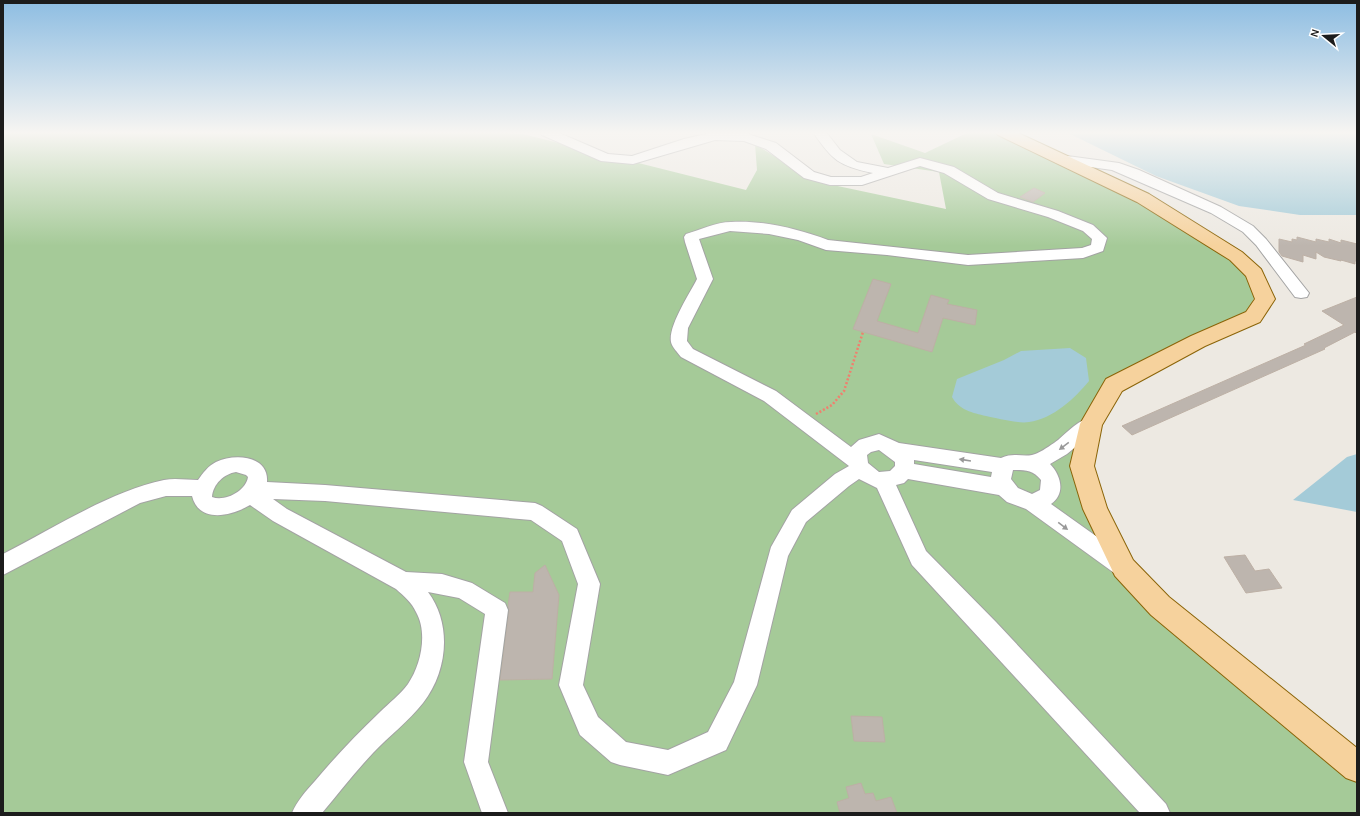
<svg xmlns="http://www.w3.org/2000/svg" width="1360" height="816" font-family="Karla,sans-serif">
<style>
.forest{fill:#a5ca98}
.water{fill:#a4cbd8}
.building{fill:#bdb5ae;stroke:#bdb0a5}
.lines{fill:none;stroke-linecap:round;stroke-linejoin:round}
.minor-casing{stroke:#a3a3a3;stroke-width:2}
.major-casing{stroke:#8b6408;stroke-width:2}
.path{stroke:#f17f6e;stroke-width:2.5;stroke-dasharray:2 2;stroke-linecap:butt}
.minor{fill:#fff;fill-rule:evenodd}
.major{fill:#f6d29d;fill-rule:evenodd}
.oneway{fill:#999}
</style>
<rect width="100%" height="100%" fill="#ede9e2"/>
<path class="forest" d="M3 132H494L523 134 746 190 757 170 755 144 814 181 946 209 939 172 884 164 871 134 925 153 969 132H995L1143 201 1247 270 1255 296 1248 312 1109 382 1083 423 1110 569 1146 607 1357 782V813H3Z"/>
<path class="water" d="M1066 132H1357V215H1300L1239 206 1156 176Z
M1070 348 1086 358 1089 381C1075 398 1053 419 1029 422 1018 424 997 418 986 416 973 413 959 410 952 397L957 379 1004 360 1021 351Z
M1357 454V512L1293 500 1347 457Z"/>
<path class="building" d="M1034 188 1045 193 1033 202 1020 197Z
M1297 237 1316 242V239L1329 242V239L1341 243V240L1357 244V261H1355V264L1341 260V261L1324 257 1316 252V259L1303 255V262L1282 256 1279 252V239L1292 242V239L1297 240Z
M873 279 891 284 877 321 918 333 931 295 949 300 947 304 977 310 975 325 943 318 932 352 853 329Z
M1357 297V334L1355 332 1324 348 1325 349 1132 435 1122 426 1306 345 1304 344 1344 325 1322 311Z
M1245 555 1255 571 1269 569 1282 588 1246 593 1224 557Z
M545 565 559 595 552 679 500 680 509 610 508 606 510 592H533L535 573Z
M851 716 882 717 885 742 854 741Z
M861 783 865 794 873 793 876 801 891 797 897 813H840L837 802 849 798 846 787Z"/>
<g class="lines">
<g class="minor-casing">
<path id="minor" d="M540 132H557L608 154 632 156 684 139 715 132 745 133 776 143 814 172 831 177H861L873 173C839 166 832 160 813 132H826L840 150 857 162 888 168 920 158 954 167 998 193 1058 211 1093 225 1107 238 1103 251 1083 258 968 265 887 255 826 250 798 240 769 234 730 231 699 239 713 279 688 328 687 341 693 349 776 391 851 447 859 440 879 434 899 443 1001 458C1014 452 1021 457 1032 455 1038 454 1048 447 1054 443 1066 435 1081 414 1097 419L1100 424 1097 429 1067 454 1050 464C1061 475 1066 494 1051 504L1131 561 1135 568 1131 575 1124 578 1117 575 1026 509 1007 502 999 495 908 479 904 483 896 485 926 551 996 622 1166 804 1170 813H1140L912 565 877 488 859 479 849 486 806 522 788 556 757 685 726 750 668 775 620 765 611 762 580 735 559 685 578 584 562 541 531 520 325 501 273 499 287 509 406 572 442 574 472 583 505 603 508 610 488 762 508 813H482L464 762 485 614 459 598 428 592C452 624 448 671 423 703 409 721 389 736 373 753 355 772 339 793 322 813H292C297 801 306 791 315 781 335 757 357 734 380 712 389 703 400 695 408 684 421 665 428 633 416 612 412 603 404 596 396 589L273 521 250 505C232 516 199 524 192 496H166L140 503 3 575V554C52 529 111 491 164 480 175 478 187 480 198 480 203 473 208 466 216 462 234 453 269 455 267 482L325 485 535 503 542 506 577 529 600 584 583 685 598 717 626 742 668 750 708 732 734 682 771 547 792 510 835 474 849 466 764 401 681 357C678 353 672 347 671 342 668 326 690 293 697 279L685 242 684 237 686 234C700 230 716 222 731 222 763 220 798 229 828 240L968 255 1082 248 1091 245 1092 239 1083 231 1048 217 988 199 944 173 920 166 862 185H830L804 178 766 149 744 141 715 140 633 164 601 161 542 135ZM879 450 895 462V466L890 471 879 472 868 463 867 455 871 452ZM914 460 992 472 991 477 914 464ZM1013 470C1025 470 1033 470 1041 480L1040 490 1032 494 1018 488 1011 479ZM236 472 246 475 248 477C246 491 225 502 212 497 213 484 224 474 236 472Z
M1060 155 1119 163 1139 170 1221 207 1253 226 1266 239 1309 293 1307 297 1301 298 1295 297 1256 245 1243 232 1211 213 1112 170 1055 162 1053 159 1055 156Z"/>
</g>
<g class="major-casing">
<path id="major" d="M995 132H1016L1149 194 1242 252 1261 269 1275 299 1260 322 1205 346 1122 391 1102 425 1094 466 1107 508 1133 560 1169 597 1357 748V782L1346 778 1151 615 1115 576 1083 509 1070 466 1080 424 1106 379 1191 336 1246 312 1255 299 1246 276 1230 260 1137 202 998 135Z"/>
</g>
<path class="path" d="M816 414 832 405 844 391 863 332"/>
<use href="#minor" class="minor"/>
<use href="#major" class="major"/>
</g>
<defs><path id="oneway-solid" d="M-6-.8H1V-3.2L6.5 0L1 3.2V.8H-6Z"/></defs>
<g class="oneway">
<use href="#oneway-solid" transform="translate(1064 446) rotate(143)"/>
<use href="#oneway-solid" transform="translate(965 460) rotate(-171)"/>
<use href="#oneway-solid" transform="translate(1063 526) rotate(37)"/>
</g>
<linearGradient id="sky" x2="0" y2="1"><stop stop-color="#8dbde2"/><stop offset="0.54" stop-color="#f7f5f2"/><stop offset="1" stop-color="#f7f5f2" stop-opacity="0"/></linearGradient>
<rect width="1360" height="246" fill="url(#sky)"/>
<rect width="1360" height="816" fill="none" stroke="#1c1c1c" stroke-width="8"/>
<g transform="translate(1324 36) rotate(288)" stroke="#ffffff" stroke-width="3" paint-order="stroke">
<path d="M0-3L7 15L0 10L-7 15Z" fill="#1c1c1c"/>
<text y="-6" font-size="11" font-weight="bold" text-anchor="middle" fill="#1c1c1c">N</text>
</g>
</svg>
